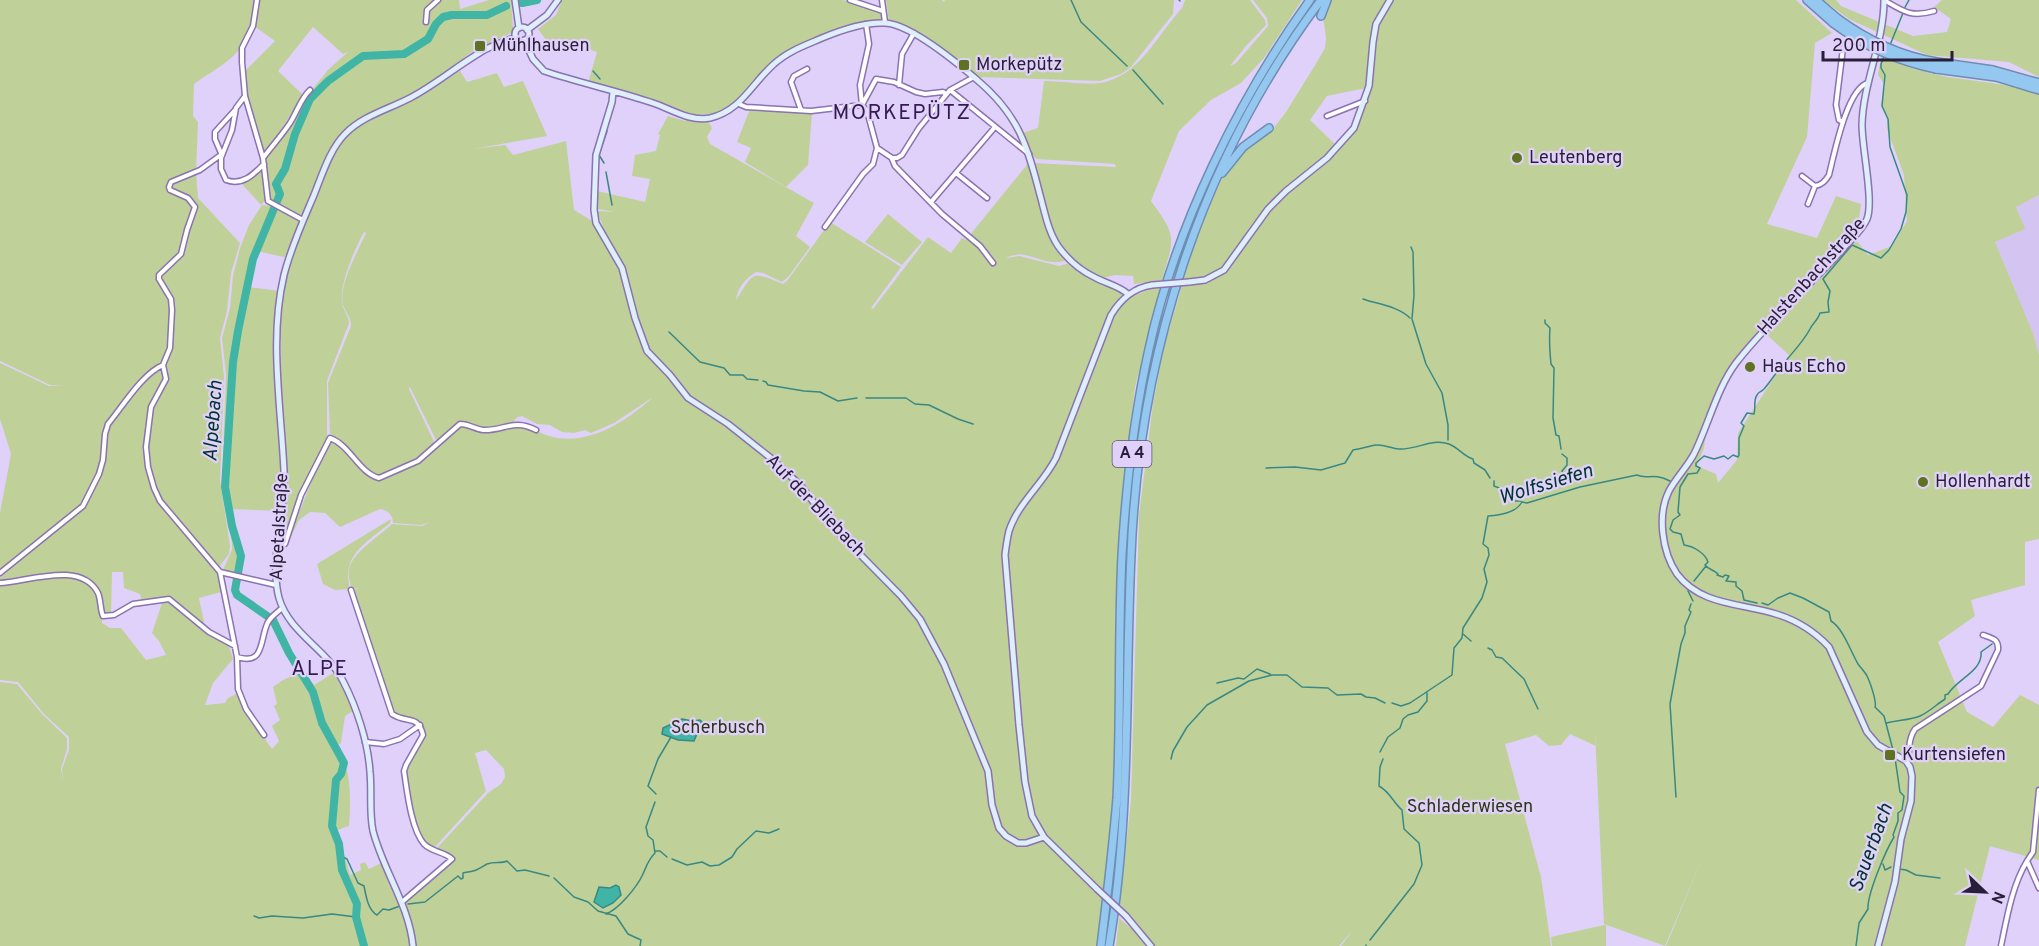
<svg xmlns="http://www.w3.org/2000/svg" width="2039" height="946" font-family="Overpass,sans-serif">
<style>
.built{fill:#d4c4f1}
.green{fill:#bfd198;fill-rule:evenodd}
.water{fill:#40b5a5;stroke:#398884;stroke-width:1.5}
.lines{fill:none;stroke-linecap:round;stroke-linejoin:round}
.stream{stroke:#398884;stroke-width:1.5}
.river{stroke:#40b5a5;stroke-width:8}
.street-casing{stroke:#8b72b0;stroke-width:7}
.secondary-casing{stroke:#8b72b0;stroke-width:8}
.highway-casing{stroke:#6f8db0;stroke-width:10}
.street{stroke:#fff;stroke-width:4}
.secondary{stroke:#dfeefb;stroke-width:5}
.highway{stroke:#94c8f1;stroke-width:7}
.secondary-bridge-casing{stroke:#8b72b0;stroke-width:8;stroke-linecap:butt}
.highway-bridge-casing{stroke:#6f8db0;stroke-width:10;stroke-linecap:butt}
.secondary-bridge{stroke:#dfeefb;stroke-width:5}
.highway-bridge{stroke:#94c8f1;stroke-width:7}
.poi-dot{fill:#5e7221;stroke:#e0d1fa;stroke-width:2}
.labels{text-anchor:middle;dominant-baseline:central;stroke-width:4.5;stroke-linejoin:round;paint-order:stroke}
.shield{fill:#e0d1fa;stroke:#605472;stroke-width:1.5}
.shield-label{font-size:16px;font-weight:bold;fill:#291f38}
.poi-label{font-size:18px;fill:#291f38;stroke:#e0d1fa;text-anchor:start}
.street-label{font-size:18px;fill:#291f38;stroke:#e0d1fa}
.park-label{font-size:18px;fill:#2d3615;stroke:#e0d1fa}
.water-label{font-size:20px;font-style:italic;fill:#00352e;stroke:#e0d1fa}
.quarter-label{font-size:21px;letter-spacing:1.5px;fill:#341a51;stroke:#e0d1fa}
</style>
<rect width="100%" height="100%" fill="#e0d1fa"/>
<path class="built" d="M2039 195V354L2033 333 1995 242 2024 229 2016 206Z"/>
<path class="green" d="M0 0H257C248 53 236 56 194 84L193 116 198 122 196 172 198 198 240 243 231 273 227 311 220 338 224 377 220 480 230 546 229 554 218 568C193 537 156 506 149 465 145 448 149 428 153 410 157 389 172 389 166 363L156 366 145 376 107 423 102 460 82 506 0 572V513L11 454 0 419V363L49 386 63 385H50L0 361Z
M260 0H459L460 9 489 0H511L513 28V31L509 34 470 53 440 77 411 94 348 127 338 138 305 211 300 215 293 213 271 202 265 158 284 133 307 96 328 70 348 52 343 54 313 27 278 71 303 95 266 153H263L248 97 245 71 275 41 254 26Z
M562 0H842L879 10 883 20 853 24 788 51 737 103 719 113 695 115 588 83 597 52 568 42V40L557 44 538 47 546 40 538 29 556 15Z
M886 0H942L944 2 945 0H1174L1173 14 1131 67 1121 74 1100 81 977 77 921 34 900 24 889 21Z
M1185 0H1250L1265 20 1266 25 1246 46 1230 66 1236 63 1268 26 1267 18 1253 0H1302L1264 58 1241 83 1211 100 1179 131 1151 201C1178 238 1174 237 1162 280L1134 284 1133 276 1115 275 1103 278C1047 252 1047 218 1033 163L1116 167 1115 164 1037 159 1031 155 1023 133 1038 128 1044 81C1062 81 1083 85 1100 83 1139 77 1158 34 1182 8Z
M1328 0H1796L1832 33 1815 43 1807 137 1767 224 1817 238 1836 196 1861 204 1858 227 1799 291 1759 331 1734 362 1709 409 1704 448 1697 466 1716 474 1718 483 1737 460 1738 433 1789 355 1765 333 1821 278 1856 240 1868 255 1892 246 1907 221 1904 175 1887 129 1888 118 1881 106 1885 85 1878 75 1881 57C1903 66 1925 73 1948 77 1978 82 2011 83 2039 95V195L2016 207 2025 229 1995 242 2033 333 2039 354V539L2025 542V585L1971 600 1975 616 1938 642 1967 712 1993 727 2020 695 2039 705V860L1990 846 1965 946H1666L1704 854 1665 946 1604 924 1595 731 1596 746 1570 734 1561 745 1549 746 1536 735 1505 744 1541 877 1551 946H1341L1353 930 1339 946H1153L1138 924 1120 904 1131 800 1139 515 1153 404 1164 347 1195 241 1224 173 1250 144 1273 129 1286 112 1317 62 1325 48 1326 38 1323 16ZM1371 87 1356 131 1339 148 1310 120 1327 96Z
M1823 0H1836L1841 6 1913 36 1947 32 1951 19 1934 7 1942 0H2039V77L2009 62 1927 55 1849 19Z
M460 71 467 82 497 73 504 87 523 81 547 136 473 149 505 145 513 155 566 141 574 210 596 223 602 234 605 232 597 211 616 212 597 209V191L645 202 650 179 632 176 635 155 656 151 660 135 658 134 668 116 685 121 688 119 708 121 712 128 707 137 710 144 814 203 796 236 810 247 789 276 782 282 763 273 756 272C745 279 738 287 736 300 754 273 750 270 783 284L787 281 830 222 901 267 871 308 873 309 928 237 951 253 962 238 966 240 1030 161 1048 231 1067 260C1042 269 1029 246 1006 258L1019 256 1059 266 1070 263 1081 271 1131 297 1150 289 1161 288 1135 387 1125 471 1119 555 1114 797 1106 893 1096 946H415L405 903 450 864 449 855 438 851V847L488 793 501 784 505 777 504 769 486 750 475 753 486 791 434 848C413 841 409 792 404 772 408 759 435 733 418 721 413 717 402 717 395 715L353 590 360 588 352 589C350 583 348 576 349 570 351 553 380 536 392 524L422 526 430 522 421 525 393 523C393 515 388 510 380 509L340 527 325 513 310 512 299 520 290 539 288 537 295 518H297L317 468 330 442 338 445 377 481 419 462 429 455 460 426C469 425 474 430 482 431 495 433 510 424 523 426 532 426 540 434 549 436 587 447 626 422 653 397L614 423 591 433 585 430 574 433 562 432 550 425 537 424 522 416 516 418 513 423 487 429 469 423 457 424 437 442 410 387 409 389 435 444C418 460 400 468 378 477L371 473 330 433 328 383 351 326C351 317 346 313 343 305 338 286 358 251 366 233L364 232C355 249 340 282 342 301 342 310 349 315 349 323L327 381V440L306 481 285 541H283L287 495 281 392V307L287 274 303 226 334 154 349 132 363 123 421 96Z
M750 109 812 113 808 165 786 187 745 162 751 148 737 142Z
M262 168 266 199 261 205 241 183Z
M262 205 271 206 297 218 299 226 288 258 257 251 248 287 280 291 277 343V409L282 470 281 511 230 509 239 554 240 576 232 575 223 570 232 550V543L222 480 226 374 222 338 230 308 233 276 240 248 249 225Z
M888 214 922 242 902 265 865 242Z
M156 370 162 372 164 379 150 406 146 423 144 453 147 476 158 500 217 573 221 592 199 598 205 627 174 599 168 598 142 602 140 594 124 588 123 572H112L111 614 104 612C101 606 103 600 100 594 87 560 26 578 0 582V578L84 507 105 465 106 434 110 425 146 378Z
M391 519 390 523C366 543 341 555 350 589L335 590 323 584 317 564Z
M39 576C77 575 104 576 102 623L110 628H121L146 660 166 655 159 641 152 633 163 600H169L208 633 228 643 233 659 213 683 205 705 225 703 228 698 238 693 243 707 272 749 279 741 272 726 280 720 274 706 277 704 273 687 283 680 304 671 314 685 335 672 353 711 345 716 341 743 336 746C352 766 351 802 349 826L337 830 350 875 361 870 360 864 365 862 369 869 383 862 407 921 411 946H0V682L17 684 43 715 67 738V749L61 769 63 780 62 769 69 750V737L44 714 18 682 0 680V585Z
M1119 918 1134 931 1146 946H1116Z
M1604 925H1606V946H1552L1551 937Z"/>
<path class="water" d="M682 719 692 721 700 720 702 722 694 741 678 740 662 734 663 728Z
M616 885 619 887 621 895 613 903 603 908 594 902 599 887 610 888Z"/>
<g class="lines">
<path class="stream" d="M1071 0 1081 22 1127 66
M1179 0 1180 1
M1904 9 1909 0
M1890 45 1903 13
M1133 70 1163 104
M593 71 600 79
M604 163 599 155 607 131
M606 172 612 205
M1411 247 1413 252 1414 295 1412 319 1426 364 1442 393 1448 425V440
M1363 299C1377 304 1398 306 1410 318
M1545 320V323L1550 328C1549 339 1550 354 1551 364L1554 368 1553 418 1556 435 1559 436 1561 449
M669 332 700 362 724 368 730 375H743L747 379 758 380
M763 381 766 382 768 385 804 391 820 392 838 401 857 398
M866 398H906L915 404 929 405 958 419 973 424
M1562 454 1567 458V465L1562 471 1563 475
M1266 468 1295 467 1321 470 1345 463 1353 450C1361 449 1369 446 1376 445 1384 444 1392 449 1399 449 1417 450 1431 438 1449 444 1459 448 1463 456 1473 459L1474 463 1485 470 1490 478
M1494 481V486L1507 491 1515 501H1521
M1680 487 1688 474 1697 473 1700 468 1696 466V463L1704 456 1714 459 1724 456 1728 459 1733 455 1738 457 1739 455V438L1744 426 1741 423 1747 413 1754 414C1756 408 1753 401 1757 395 1759 391 1760 393 1764 389 1771 381 1777 371 1784 363 1793 352 1803 342 1810 329 1813 323 1818 320 1820 313L1829 312 1828 302 1830 291 1823 279 1852 245 1881 258 1889 250 1901 229 1906 212 1907 195 1890 147 1888 119 1882 106 1885 75 1881 68V64L1884 57
M1680 487 1678 512 1680 515 1673 520 1670 529 1673 532 1681 534 1684 545C1693 546 1705 553 1708 562L1705 565C1708 569 1714 570 1718 574L1717 575 1723 577 1725 575 1729 576 1726 581 1736 582V586L1742 591 1744 600 1757 603
M1694 581 1706 566
M1689 588 1688 591 1693 601
M1762 603 1768 605 1778 598 1790 593 1803 598 1829 612 1831 621C1843 628 1851 652 1858 664 1861 668 1865 672 1867 676 1870 682 1877 702 1875 707L1884 716 1893 750
M1463 634 1471 641
M1488 648 1492 650 1496 657 1502 658 1524 679 1538 709
M1217 683 1238 678 1244 679 1257 669 1270 674
M1392 703 1401 706 1410 703 1452 675 1454 648 1462 638 1463 628 1482 598 1487 582 1484 569 1489 555 1488 548 1483 544 1488 516C1500 515 1516 513 1522 502L1527 503 1580 487 1637 475C1647 480 1653 472 1670 481
M1887 723C1899 720 1910 720 1920 716 1929 712 1937 704 1945 699V695L1948 694C1957 679 1983 671 1981 652L1992 644
M1380 752 1388 737 1400 728 1403 719 1408 715 1418 712 1427 701V693
M1171 759 1173 751 1187 727 1207 705 1249 681 1272 675H1287L1302 687 1328 688 1337 695 1361 694 1366 697 1375 698 1385 703
M656 794 648 786 658 759 671 737
M1676 797 1670 704 1681 644 1685 633V626L1691 612 1689 610 1691 604
M655 851H660L667 857
M341 856 347 859 358 883 364 886C366 896 368 910 377 915L383 909 389 910 400 906
M672 859 687 865 702 862 710 866 719 865 732 857 737 849 756 831 769 833 779 829
M1883 864 1885 870 1891 867
M1899 869 1906 870 1916 875 1940 878
M554 878 574 897 588 902 598 911 616 916 628 934 641 940 640 946
M408 904 425 902 458 876 461 879 463 878V873C466 872 470 872 473 871 478 870 483 866 487 864 495 861 501 864 507 861L517 871 525 870 549 876
M606 914C619 909 637 887 643 874 647 865 648 860 655 853L653 840 648 836 646 827 655 802
M254 916 259 918 272 916 303 918 332 914 356 917
M1370 940 1414 884 1422 865 1419 843 1404 829 1402 810C1393 802 1390 792 1379 786L1380 767 1383 759
M1366 946V945
M1856 946 1859 923 1868 909C1867 894 1886 850 1894 837L1893 835 1898 821V813L1902 810 1904 796 1900 792 1895 758"/>
<path class="river" d="M522 3 537 0
M364 946 356 917 357 904 342 870 339 844 332 826 336 780 341 774 344 763 322 723 313 692 289 653 273 620 237 595 235 590 241 556 232 526 225 487 233 362 238 331 253 259 280 194 276 184 285 169 295 134 310 99 328 81 363 56 404 54 428 39 436 24 443 17 452 15H487L506 6"/>
<g class="street-casing">
<path id="street" d="M257 0 253 26 242 48V62L245 96 263 158 268 201 303 220
M850 0 883 11
M882 0 885 22
M1884 0C1903 11 1911 18 1934 11
M426 22 427 10 438 0
M866 24 869 44 860 85 862 105 867 111 877 148 892 158H897L902 155 919 128 950 90 974 77
M899 85 902 54 914 33
M950 90 1029 154
M245 96 236 108 232 130 221 158V169L226 180C242 186 253 175 264 164
M739 104 746 107 811 111 862 105 876 79 894 82 916 92 925 94 943 92 946 94
M801 110 791 82 794 76 807 69
M1327 116 1365 101
M1843 122 1839 120 1836 105 1843 48
M221 153 215 139V132L235 110
M222 154 200 170 171 182 169 187 170 190 188 198 195 207 187 230 181 254 159 275V279L171 299 172 310 170 348 163 365 166 379 151 407 146 447 148 467 154 488 160 501 220 572 276 585
M263 158C272 146 282 135 290 123 297 112 301 98 310 90
M892 159 895 166 942 214 980 246 993 263
M956 173 987 198
M1802 176 1815 186
M931 202 995 127
M1808 204 1815 186C1822 185 1825 181 1829 175 1834 155 1847 88 1868 83
M825 227 863 174 873 164 877 148
M279 543 285 544 301 495 330 438C350 445 359 473 379 478L418 461 460 424C469 424 475 429 483 430 504 431 514 418 536 430
M220 572 237 657 238 689 246 709 264 735
M0 573 83 506 99 474 103 460 105 434 108 424C123 406 142 374 163 365
M0 583C27 582 81 560 98 593 101 600 100 609 103 616L114 615 133 604 169 599 209 632 235 646
M351 590 392 714C407 724 418 714 423 735L406 765 404 771C407 791 411 829 424 844 432 852 445 852 452 859L402 902
M237 657C263 665 260 644 266 627 268 618 276 614 282 608
M365 742 384 744 400 739 420 725
M1906 761C1912 749 1906 742 1915 729L1981 686 1998 650C1999 639 1992 638 1983 635
M2027 861 2033 852 2039 790
M2001 946C2007 917 2012 886 2027 861L2039 888"/>
</g>
<g class="secondary-casing">
<path id="secondary" d="M515 0 519 28
M515 34a7 7 0 1 1 14 0a7 7 0 1 1-14 0Z
M527 30 547 15 558 0
M524 40 533 59 544 71C580 83 618 91 653 103 671 109 690 122 710 118 741 111 752 83 774 64 788 51 806 45 822 38 841 30 863 22 884 23 909 23 956 62 976 79 1018 114 1027 144 1040 195 1045 213 1048 231 1058 246 1068 260 1081 271 1096 278 1108 284 1119 286 1128 294
M613 92 612 102 596 155 594 210 596 223 622 268 635 318 647 351 670 375 688 398 728 424 772 459 800 485 834 528 901 596 920 619 944 664 988 771 992 805 999 828 1006 836 1018 843H1026L1044 837
M1189 282 1205 280 1224 270 1268 209 1286 191 1327 158 1354 128 1369 86 1373 42 1376 24 1390 0
M1097 889 1044 837 1032 816 1025 782 1019 725 1005 555C1006 547 1007 539 1009 531 1018 503 1043 484 1056 458L1111 315C1121 299 1133 288 1152 285
M1126 916 1151 946
M413 946C409 905 383 870 373 831 369 812 372 792 370 772 368 742 357 708 343 681 327 649 289 633 279 598 269 561 286 510 284 471 281 406 269 338 284 275 291 247 303 221 314 195 322 175 330 149 345 134 362 116 389 109 410 98 435 85 457 66 481 52 492 45 504 42 516 37
M1878 946 1895 882 1901 839 1911 801 1912 776 1910 767 1906 761 1878 745 1867 732 1829 647C1814 631 1796 620 1776 614 1742 603 1701 606 1677 574 1662 552 1657 515 1669 491 1676 478 1687 467 1694 454 1708 426 1717 388 1736 363 1767 323 1807 288 1841 251 1849 241 1862 231 1867 219 1874 201 1862 148 1862 125 1863 82 1884 43 1884 0"/>
</g>
<g class="highway-casing">
<path id="highway" d="M1807 0 1833 23
M1816 0 1837 18
M1321 16 1327 0
M1937 62 1993 70 2039 83
M1936 69 1996 77 2039 90
M1222 173 1243 147 1269 128
M1101 946C1107 897 1113 848 1117 798 1121 717 1118 636 1122 555 1126 486 1134 416 1149 349 1175 228 1238 100 1310 0
M1109 946C1131 816 1125 686 1131 555 1139 355 1200 161 1321 0"/>
</g>
<use href="#street" class="street"/>
<use href="#secondary" class="secondary"/>
<use href="#highway" class="highway"/>
<g class="secondary-bridge-casing">
<path id="secondary-bridge" d="M1152 285 1189 282
M1097 889 1126 916"/>
</g>
<g class="highway-bridge-casing">
<path id="highway-bridge" d="M1837 18C1867 40 1900 56 1937 62
M1833 23C1865 47 1897 61 1936 69"/>
</g>
<use href="#secondary-bridge" class="secondary-bridge"/>
<use href="#highway-bridge" class="highway-bridge"/>
</g>
<g class="poi-dot">
<rect x="474" y="40" width="12" height="12" rx="3"/>
<rect x="958" y="59" width="12" height="12" rx="3"/>
<circle cx="1517" cy="158" r="6"/>
<circle cx="1750" cy="367" r="6"/>
<circle cx="1923" cy="482" r="6"/>
<rect x="1884" y="749" width="12" height="12" rx="3"/>
</g>
<g class="labels">
<rect class="shield" x="1112.5" y="441" width="39" height="26" rx="4.5"/>
<g class="shield-label">
<text x="1132" y="454">A 4</text>
</g>
<g class="poi-label">
<text x="492" y="46">Mühlhausen</text>
<text x="976" y="65">Morkepütz</text>
<text x="1529" y="158">Leutenberg</text>
<text x="1762" y="367">Haus Echo</text>
<text x="1935" y="482">Hollenhardt</text>
<text x="1902" y="755">Kurtensiefen</text>
</g>
<g class="street-label">
<text transform="translate(1812 277) rotate(-48)">Halstenbachstraße</text>
<text transform="translate(815 506) rotate(46)">Auf der Bliebach</text>
<text transform="translate(280 527) rotate(-87)">Alpetalstraße</text>
</g>
<g class="park-label">
<text x="718" y="728">Scherbusch</text>
<text x="1470" y="807">Schladerwiesen</text>
</g>
<g class="water-label">
<text transform="translate(214 421) rotate(-86)">Alpebach</text>
<text transform="translate(1546 485) rotate(-17)">Wolfssiefen</text>
<text transform="translate(1872 848) rotate(-70)">Sauerbach</text>
</g>
<g class="quarter-label">
<text x="902" y="113">MORKEPÜTZ</text>
<text x="320" y="669">ALPE</text>
</g>
</g>
<g transform="translate(1985 892) rotate(113)" stroke="#e0d1fa" stroke-width="4.5" paint-order="stroke">
<path d="M0-4.5L10 22L0 15L-10 22Z" fill="#291f38"/>
<text y="-9" font-size="16" font-weight="bold" text-anchor="middle" fill="#291f38">N</text>
</g>
<path d="M1823 51v9h129v-9" fill="none" stroke="#291f38" stroke-width="3"/>
<text x="1832" y="51" font-size="18" fill="#291f38" stroke="#e0d1fa" stroke-width="4.5" paint-order="stroke">200 m</text>
</svg>
